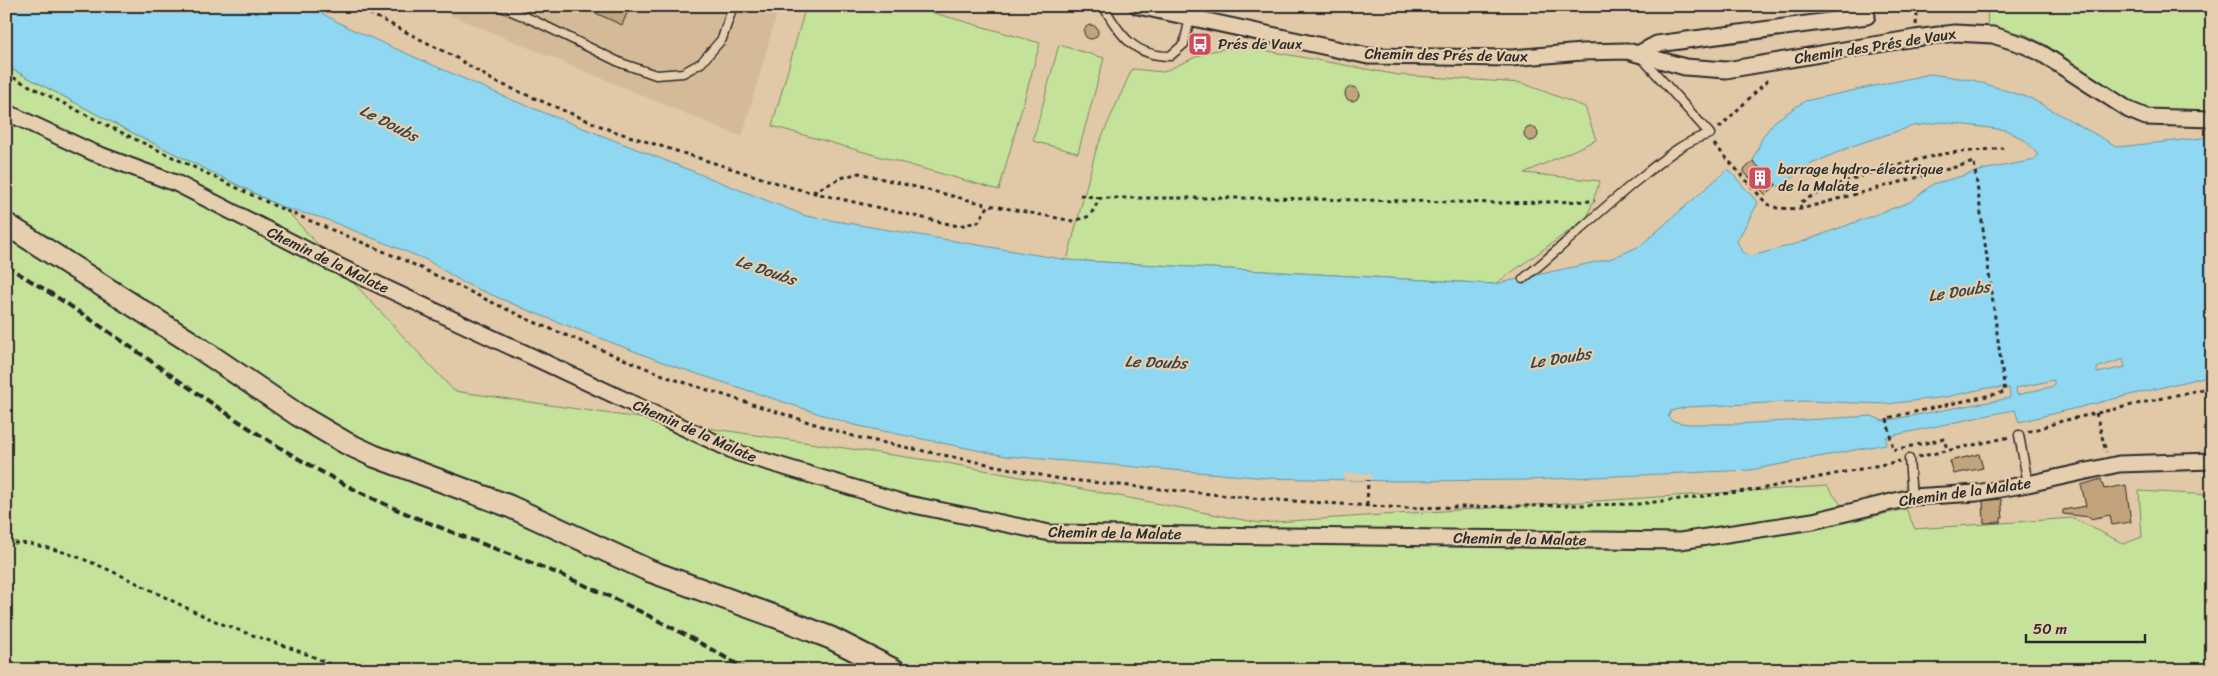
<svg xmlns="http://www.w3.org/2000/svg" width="2218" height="676" font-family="Sriracha,sans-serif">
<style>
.built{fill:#d5ba97}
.green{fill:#c4e29a;stroke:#788662}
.water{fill:#90d8f1;stroke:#6893a2;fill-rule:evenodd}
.pier{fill:#e1c8a6}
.building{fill:#c2a37b;stroke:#2b2b2b}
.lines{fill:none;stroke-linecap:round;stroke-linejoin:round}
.service-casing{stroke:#2b2b2b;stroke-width:11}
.minor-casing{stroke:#2b2b2b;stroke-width:19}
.secondary-casing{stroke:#2b2b2b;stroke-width:25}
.path{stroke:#2b2b2b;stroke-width:3;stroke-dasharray:4 4;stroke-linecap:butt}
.service{stroke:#e6cfaf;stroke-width:8}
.minor{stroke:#e6cfaf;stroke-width:15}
.secondary{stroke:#e6cfaf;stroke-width:21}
.rail{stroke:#2b2b2b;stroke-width:4;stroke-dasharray:8 4;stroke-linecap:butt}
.labels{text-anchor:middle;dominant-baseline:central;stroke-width:4.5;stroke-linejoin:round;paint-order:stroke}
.poi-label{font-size:15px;fill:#2b2b2b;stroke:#e6cfaf;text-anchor:start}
.street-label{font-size:15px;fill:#2b2b2b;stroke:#e6cfaf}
.water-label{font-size:16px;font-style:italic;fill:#3a4549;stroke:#e6cfaf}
</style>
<rect width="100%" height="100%" fill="#e1c8a6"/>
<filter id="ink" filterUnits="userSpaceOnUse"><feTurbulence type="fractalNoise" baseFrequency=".02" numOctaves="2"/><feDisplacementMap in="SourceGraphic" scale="10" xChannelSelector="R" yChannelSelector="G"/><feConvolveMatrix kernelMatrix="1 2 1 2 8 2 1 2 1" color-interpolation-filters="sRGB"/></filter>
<g filter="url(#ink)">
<path class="built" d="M429 6H779L742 137Z"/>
<path class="green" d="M806 6H909L1040 43 999 190 772 126Z
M1987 6H2212V112L2151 110 2133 103 2046 45 2024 34 1988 28Z
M1059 45 1104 58 1078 153 1033 141Z
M1241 46 1398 75 1522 83 1585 107 1596 140 1524 173 1600 181 1587 218 1495 284 1067 260 1096 150 1132 69 1163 72 1207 52Z
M6 66 119 126 284 208 454 391 947 463 1259 523 1827 486 1853 521 1906 509 1915 529 2073 518 2124 544 2142 537 2139 491 2212 495V670H6Z"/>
<path class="water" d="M6 6H308L351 29 512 100 806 216 1067 260 1495 284 1610 259 1640 246 1728 169 1758 203 1737 241 1742 252 1752 256 1799 243 1910 202 1933 184 1987 169 2035 160 2038 155 2026 141 2006 130 1943 122 1913 126 1852 146 1809 165 1779 187 1753 161 1763 136 1775 121 1805 101 1930 74 1973 80 2032 99 2118 147 2212 137V375L2019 422 2015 410 1998 413 1886 437V444L1750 470 1528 480 1395 481 1268 478 1006 456 854 425 673 366 532 312 464 283 427 260 323 218 284 208 119 126 6 66ZM2123 359 2125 367 2097 373V368ZM2054 380V386L2017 395 2016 388ZM1987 388H2009L2010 398 1883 421 1872 416 1736 424H1687L1672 421 1668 417 1671 411 1687 407 1806 401 1887 404 1946 397Z"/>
<path class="pier" d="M1344 473 1371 474 1372 480H1344Z"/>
<path class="building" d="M580 6H630L622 25Z
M1084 32a7 7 0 1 1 14 0a7 7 0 1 1-14 0Z
M1345 94a7 7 0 1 1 14 0a7 7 0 1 1-14 0Z
M1524 134a7 7 0 1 1 14 0a7 7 0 1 1-14 0Z
M1753 161 1776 185 1766 195 1743 171Z
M1979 454 1983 468 1954 474 1950 461Z
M2101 479 2104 489 2126 485 2131 522 2112 525 2110 515 2090 519V517L2063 514V510L2086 506 2081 485Z
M2001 499 2003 518H2001V522L1984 523 1983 501Z"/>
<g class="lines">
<g class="service-casing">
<path id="service" d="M499 6 535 21 621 63 656 75 683 73 701 63 722 39 733 6
M1103 6C1121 35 1133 56 1170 56L1184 44 1190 18
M1523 279C1565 245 1603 207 1645 174 1665 158 1685 140 1710 134L1642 58
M2019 435 2028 484
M1909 459 1912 497"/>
</g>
<g class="minor-casing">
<path id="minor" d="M1138 6 1368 56 1512 58 1582 52 1627 51 1685 67 1726 70 1915 38 1955 33 1993 35 2024 45 2041 53 2129 110 2146 117 2212 119
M1638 54 1657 44 1867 16
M6 112 92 152 178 184 332 263 738 453 904 503 1050 533 1680 541 1813 521 1912 497 1977 493 2028 484 2119 464 2212 461"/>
</g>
<g class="secondary-casing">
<path id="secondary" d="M6 224 189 341 298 415 346 443 374 456 509 506 650 571 785 620 831 638 894 670"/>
</g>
<path class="path" d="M355 6 455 57 494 81 610 130 793 188 958 226 978 222 989 205 1073 221 1090 216 1100 198H1265L1500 203 1595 201
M1916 25 1918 6
M6 74 114 129 275 206 404 260 529 320 670 378 856 437 1060 479 1261 499 1403 508 1638 504 1755 490 1900 461
M1719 128 1770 78
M1714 144 1767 204 1777 208 1801 209 1974 162 2005 392 1887 418 1893 450 1944 439 1947 449
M813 192 841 178 859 173 989 205
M1080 195 1100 198
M1801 209 1800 203C1833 182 1895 164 1934 156 1956 151 1980 151 2003 148
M2096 413 2106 452
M2028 432 2062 421 2212 387
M1918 457 2010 437
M1367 505 1368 480
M6 543C70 540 154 595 213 620 254 638 301 648 341 670"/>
<use href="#service" class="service"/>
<use href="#minor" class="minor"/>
<use href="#secondary" class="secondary"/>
<path class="rail" d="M6 266C123 334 226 423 346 485 416 522 493 546 566 577 629 604 688 635 747 670"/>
</g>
</g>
<defs>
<g id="bus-square" transform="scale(1.25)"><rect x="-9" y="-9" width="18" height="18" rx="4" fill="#d1495b" stroke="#e6cfaf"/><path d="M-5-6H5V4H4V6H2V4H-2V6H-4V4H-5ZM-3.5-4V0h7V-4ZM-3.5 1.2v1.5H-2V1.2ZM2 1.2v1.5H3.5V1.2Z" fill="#fff"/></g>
<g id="building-square" transform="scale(1.25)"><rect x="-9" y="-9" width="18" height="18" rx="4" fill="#d1495b" stroke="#e6cfaf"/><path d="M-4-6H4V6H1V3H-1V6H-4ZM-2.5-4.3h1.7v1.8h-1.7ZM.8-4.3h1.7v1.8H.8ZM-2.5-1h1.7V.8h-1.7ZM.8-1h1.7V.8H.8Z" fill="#fff"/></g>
</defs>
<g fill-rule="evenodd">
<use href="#bus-square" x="1200" y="44"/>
<use href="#building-square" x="1760" y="178"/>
</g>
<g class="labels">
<g class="poi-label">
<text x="1218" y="44">Prés de Vaux</text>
<text x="1778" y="169">barrage hydro-électrique<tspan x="1778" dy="17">de la Malate</tspan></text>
</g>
<g class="street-label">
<text transform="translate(1875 46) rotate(-9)">Chemin des Prés de Vaux</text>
<text transform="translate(1446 55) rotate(1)">Chemin des Prés de Vaux</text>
<text transform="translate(328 260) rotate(26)">Chemin de la Malate</text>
<text transform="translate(695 431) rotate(24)">Chemin de la Malate</text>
<text transform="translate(1965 492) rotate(-8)">Chemin de la Malate</text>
<text transform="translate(1115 533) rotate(1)">Chemin de la Malate</text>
<text transform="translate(1520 539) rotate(1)">Chemin de la Malate</text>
</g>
<g class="water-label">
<text transform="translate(389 123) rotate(27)">Le Doubs</text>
<text transform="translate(766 270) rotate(19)">Le Doubs</text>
<text transform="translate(1959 291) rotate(-9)">Le Doubs</text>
<text transform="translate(1560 358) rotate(-9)">Le Doubs</text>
<text transform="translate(1156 362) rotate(2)">Le Doubs</text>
</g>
</g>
<rect width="2218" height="676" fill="none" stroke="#e6cfaf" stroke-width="25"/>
<rect x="12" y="12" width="2193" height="651" fill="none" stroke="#2b2b2b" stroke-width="2" filter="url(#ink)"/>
<path d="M2026 634v8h119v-8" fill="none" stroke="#2b2b2b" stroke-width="2.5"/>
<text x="2033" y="634" font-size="15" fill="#2b2b2b" stroke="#e6cfaf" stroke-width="4" paint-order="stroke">50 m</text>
</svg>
